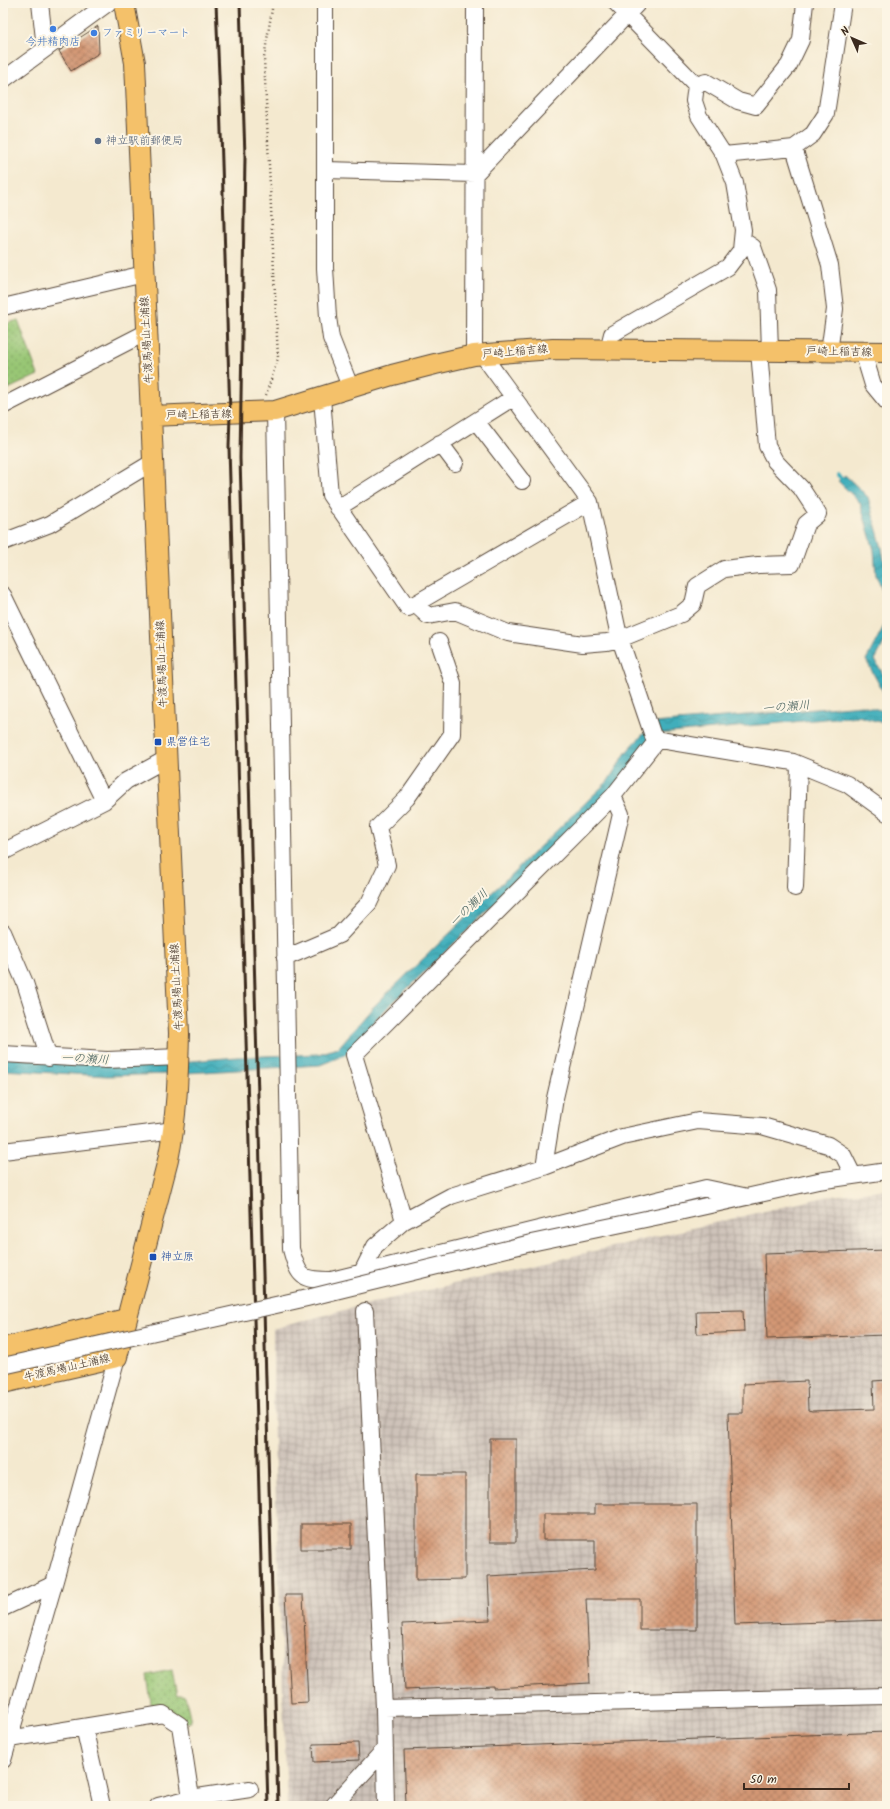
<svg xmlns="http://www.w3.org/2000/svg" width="890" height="1809" font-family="Kalam,'Klee One',sans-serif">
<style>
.industrial{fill:url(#industrial-grid)}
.park{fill:url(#park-dots);stroke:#6a784a}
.water{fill:url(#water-waves);stroke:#3d6c6c}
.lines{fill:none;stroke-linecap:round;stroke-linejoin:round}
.stream{stroke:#3faebb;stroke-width:4}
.building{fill:url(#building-cross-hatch)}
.minor-casing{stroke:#574739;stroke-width:18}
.major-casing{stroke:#574739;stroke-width:22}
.path{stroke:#574739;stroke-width:2.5;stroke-dasharray:1 3;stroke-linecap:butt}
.minor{stroke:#fff;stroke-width:16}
.major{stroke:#f4c16a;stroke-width:20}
.rail{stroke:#3b2a1e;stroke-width:3}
.minor-bridge-casing{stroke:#574739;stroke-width:18;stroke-linecap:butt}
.minor-bridge{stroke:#fff;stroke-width:16}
.shop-dot{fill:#3f7fe0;stroke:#fcf5e5;stroke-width:1.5}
.service-dot{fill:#5c6f8a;stroke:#fcf5e5;stroke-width:1.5}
.transit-dot{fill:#1a4fb4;stroke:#fcf5e5;stroke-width:1.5}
.labels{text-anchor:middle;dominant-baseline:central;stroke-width:4;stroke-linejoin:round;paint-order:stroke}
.shop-label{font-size:11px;fill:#366cbe;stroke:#fcf5e5;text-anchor:start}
.service-label{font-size:11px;fill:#4e5e75;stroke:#fcf5e5;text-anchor:start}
.street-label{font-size:11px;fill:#3b2a1e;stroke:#fcf5e5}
.transit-label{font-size:11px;fill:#164399;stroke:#fcf5e5;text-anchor:start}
.water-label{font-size:12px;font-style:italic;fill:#3c5855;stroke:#fcf5e5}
</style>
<defs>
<pattern id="industrial-grid" width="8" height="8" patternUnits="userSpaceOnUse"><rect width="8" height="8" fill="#cec2b9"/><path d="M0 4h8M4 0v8" fill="none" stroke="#a89e96"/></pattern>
<pattern id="park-dots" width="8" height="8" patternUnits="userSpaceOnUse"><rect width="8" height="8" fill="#98c675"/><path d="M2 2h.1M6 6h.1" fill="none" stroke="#7da15f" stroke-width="1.8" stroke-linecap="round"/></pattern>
<pattern id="water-waves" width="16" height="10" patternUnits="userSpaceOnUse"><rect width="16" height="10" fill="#3faebb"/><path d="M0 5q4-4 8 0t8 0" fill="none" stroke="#368e97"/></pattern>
<pattern id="building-cross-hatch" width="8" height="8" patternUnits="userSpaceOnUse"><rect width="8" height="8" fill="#d39775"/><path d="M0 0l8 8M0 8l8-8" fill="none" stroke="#ac7b5f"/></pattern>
</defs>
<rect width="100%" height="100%" fill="#fcf5e5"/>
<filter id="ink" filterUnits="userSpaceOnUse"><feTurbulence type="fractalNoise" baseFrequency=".025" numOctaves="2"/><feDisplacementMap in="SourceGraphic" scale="8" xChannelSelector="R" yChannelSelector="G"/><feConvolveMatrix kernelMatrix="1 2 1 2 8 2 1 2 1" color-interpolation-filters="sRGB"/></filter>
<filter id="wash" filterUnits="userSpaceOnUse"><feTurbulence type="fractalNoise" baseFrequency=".012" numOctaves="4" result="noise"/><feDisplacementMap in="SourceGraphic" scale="16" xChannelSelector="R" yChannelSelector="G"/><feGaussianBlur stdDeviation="0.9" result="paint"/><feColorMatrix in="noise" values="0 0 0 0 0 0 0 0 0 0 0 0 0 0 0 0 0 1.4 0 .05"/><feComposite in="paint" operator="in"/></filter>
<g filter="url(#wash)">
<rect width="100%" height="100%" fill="#f4e9cf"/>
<path class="industrial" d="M887 1189V1806H287L273 1413V1329L355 1307 825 1197Z"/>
<path class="park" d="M18 320 38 375 8 389 3 376V325Z
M172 1670 177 1695H185L191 1721 172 1723 152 1710 147 1675Z"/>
<path class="water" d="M845 475 868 497 882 548 887 578V603L876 575 874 550 860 503 838 481Z
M887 620V637L875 660 887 681V699L866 660Z
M862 705 887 712V724L858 716 659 734 616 787 382 1013 345 1055 320 1065 169 1074 107 1076 3 1070V1058L169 1063 237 1057 318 1054 338 1048 374 1006 608 781 627 751 654 723Z"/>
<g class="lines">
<path class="stream" d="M837 474 845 482"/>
</g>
<g id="blocks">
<path class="building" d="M98 26 99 53 71 71 59 51Z
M887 1250V1335L767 1339 764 1254Z
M743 1310 744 1332 697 1334 696 1311Z
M887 1380V1620L735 1625 728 1413H743V1384L807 1381 808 1410 812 1411 874 1409 873 1381Z
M490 1439H516V1542H490Z
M416 1474H465V1579L416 1580Z
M595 1504H697V1630H640V1599H586L590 1683 493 1688V1686L405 1690 402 1624 490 1620 488 1576 595 1570V1540H543V1514H595Z
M301 1524H351V1549H301Z
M285 1595H303L308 1702 291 1703Z
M887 1732V1806H406L404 1750Z
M358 1743 359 1760 314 1762 313 1744Z"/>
</g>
</g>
<g filter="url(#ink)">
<use href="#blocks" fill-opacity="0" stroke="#574739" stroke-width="1"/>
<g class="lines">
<g class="minor-casing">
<path id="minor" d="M40 3 45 48
M325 3V268L328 317 331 338 351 389
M616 3 696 85
M3 80 108 3
M794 148 830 265 835 309 829 352
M724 155 794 148 813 134 826 114 843 3
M325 170 475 174 638 3
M742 240 753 247 768 290 770 351
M3 307 144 274
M608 350 612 334 728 267 741 250 743 230 735 183 724 155 699 116 694 101 696 85 706 82 738 101 756 106 789 65 801 40 805 3
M863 352 873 385 887 402
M484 354 487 361 590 502 619 636 654 739 793 762 847 784 887 813
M474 355 475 3
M322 398 330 495 408 608 590 502
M3 406 147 332
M275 411 291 1249C299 1278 301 1280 331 1280L706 1188 748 1197
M476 421 522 481
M440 443 455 463
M338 508 514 397
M3 542 50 524 153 462
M3 595 104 801
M415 604 428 616 455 611 508 633 583 644 607 642 620 639 681 614 693 604 697 586 724 569 758 565 792 564 806 524 818 514 801 488 775 461 767 446 759 351
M3 852 104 801 126 781 166 759
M795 888 799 765
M3 932 25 983 49 1058
M285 958 339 935 369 903 387 865 378 827 407 798 452 734 453 683 439 642
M3 1054 107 1060 179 1057
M3 1151 175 1130
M544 1167 555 1098 621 814 613 796
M679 1212 818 1181 887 1171
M404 1221 354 1055 613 796 658 739
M362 1272 375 1246 404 1221 451 1196 544 1167 622 1137 698 1121 762 1126 828 1145 843 1155 853 1175
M365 1311 384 1708 887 1696
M3 1608 54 1584
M384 1708 386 1806
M84 1727 102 1806
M9 1739 163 1714 180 1725 191 1798 250 1789
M3 1760 54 1584 117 1357
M158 1806 191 1798
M333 1806 385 1749"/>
</g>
<g class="major-casing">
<path id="major" d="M151 416 275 411 392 375 435 364 474 355 553 349 887 352
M3 1348 126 1319
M3 1383 117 1357 168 1160C177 1117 178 1076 179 1033L135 63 124 3"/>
</g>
<path class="path" d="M266 395 278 358 264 58 273 3"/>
<use href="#minor" class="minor"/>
<use href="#major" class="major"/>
<path class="rail" d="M216 3 220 100 230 414 229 447 268 1806
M240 3 245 157 240 458 278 1806"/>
<g class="minor-bridge-casing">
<path id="minor-bridge" d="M3 1366 307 1298 531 1243 679 1212"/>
</g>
<use href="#minor-bridge" class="minor-bridge"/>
</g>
</g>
<g class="shop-dot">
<circle cx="53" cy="29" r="4"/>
<circle cx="94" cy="33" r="4"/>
</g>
<circle class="service-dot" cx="98" cy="141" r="4"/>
<g class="transit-dot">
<rect x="154" y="738" width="8" height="8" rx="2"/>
<rect x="149" y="1253" width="8" height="8" rx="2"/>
</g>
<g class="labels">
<g class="shop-label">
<text x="102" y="33">ファミリーマート</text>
<text x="53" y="42" text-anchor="middle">今井精肉店</text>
</g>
<g class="service-label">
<text x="106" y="141">神立駅前郵便局</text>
</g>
<g class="street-label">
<text transform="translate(147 340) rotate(-93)">牛渡馬場山土浦線</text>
<text transform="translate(515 352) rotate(-5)">戸崎上稲吉線</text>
<text transform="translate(839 352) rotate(1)">戸崎上稲吉線</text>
<text transform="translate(199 415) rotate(-1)">戸崎上稲吉線</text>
<text transform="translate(162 664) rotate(-92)">牛渡馬場山土浦線</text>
<text transform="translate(177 987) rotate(-93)">牛渡馬場山土浦線</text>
<text transform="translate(67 1368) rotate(-13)">牛渡馬場山土浦線</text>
</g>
<g class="transit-label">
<text x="166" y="742">県営住宅</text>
<text x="161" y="1257">神立原</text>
</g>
<g class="water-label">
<text transform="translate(786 707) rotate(-5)">一の瀬川</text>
<text transform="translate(469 908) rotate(-44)">一の瀬川</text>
<text transform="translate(85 1059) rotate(3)">一の瀬川</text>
</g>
</g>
<rect width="890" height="1809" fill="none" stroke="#fcf5e5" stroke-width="16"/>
<g transform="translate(852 38) rotate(315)" stroke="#fcf5e5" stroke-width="3" paint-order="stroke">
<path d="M0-3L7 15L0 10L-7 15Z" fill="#3b2a1e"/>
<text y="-6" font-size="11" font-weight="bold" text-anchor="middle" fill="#3b2a1e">N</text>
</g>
<path d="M744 1783v6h105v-6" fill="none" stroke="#3b2a1e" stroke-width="2"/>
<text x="750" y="1783" font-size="12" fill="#3b2a1e" stroke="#fcf5e5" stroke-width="3" paint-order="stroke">50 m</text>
</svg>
